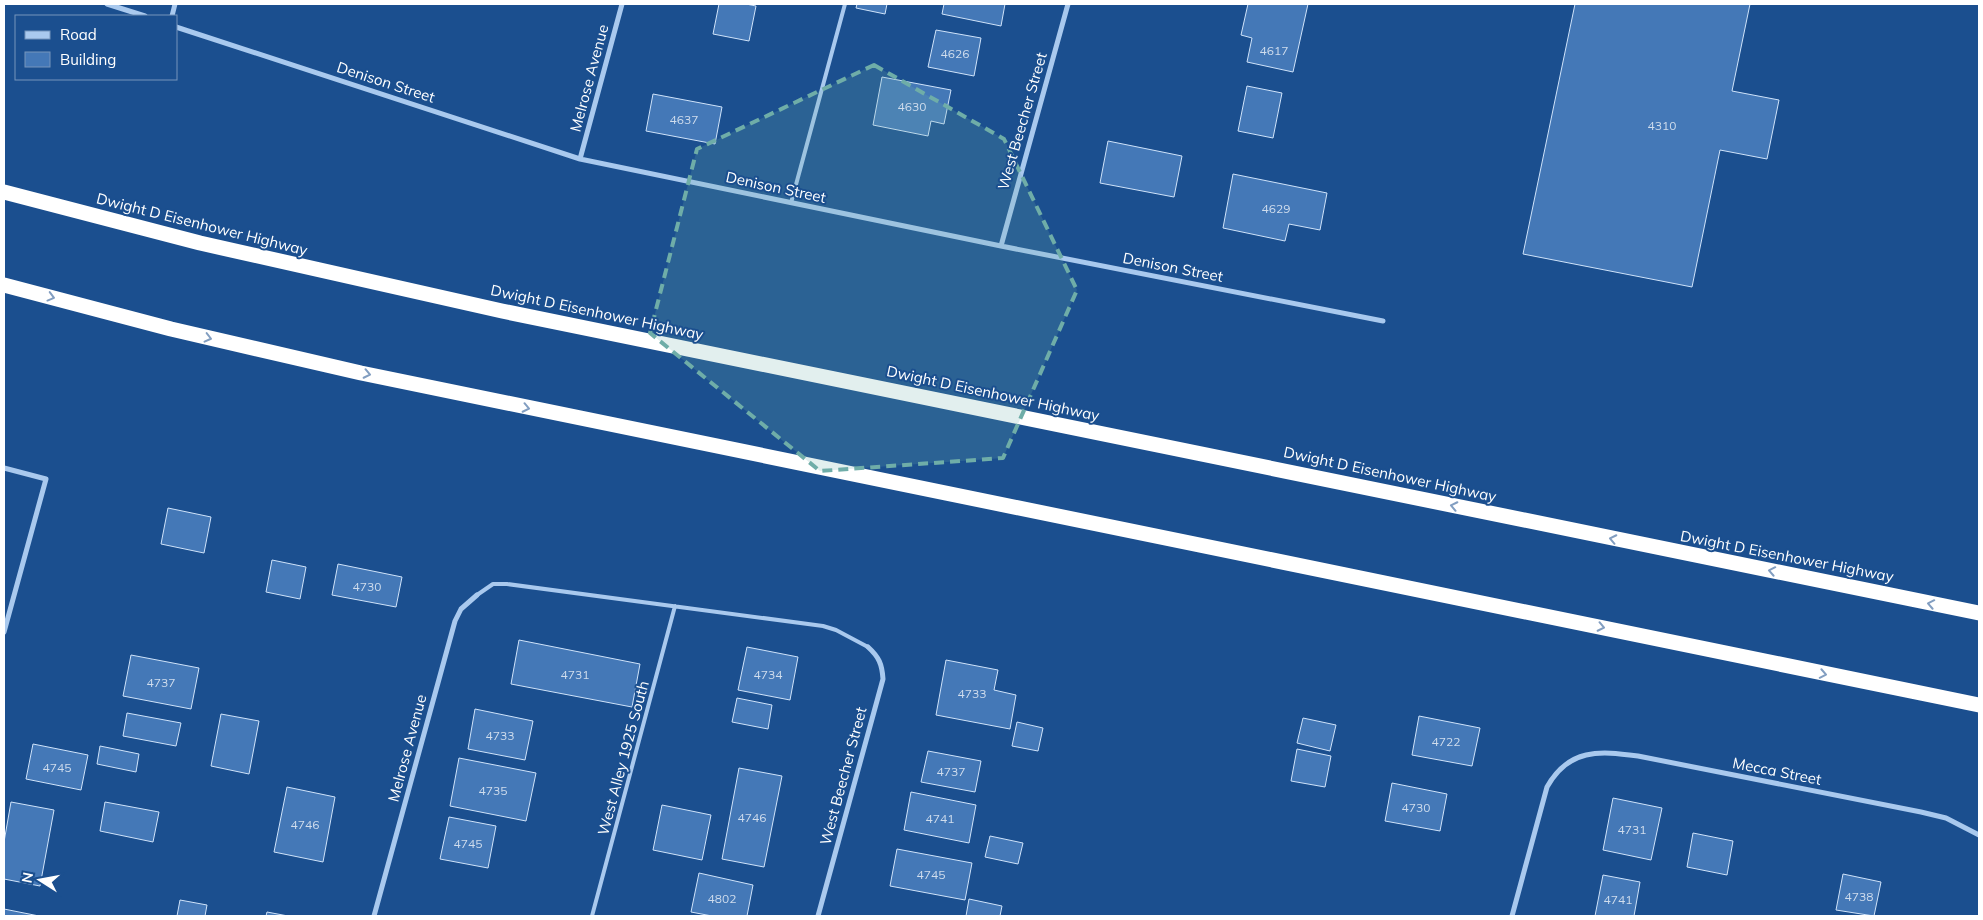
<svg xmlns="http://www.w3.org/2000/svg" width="1983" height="920" font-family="Mulish,sans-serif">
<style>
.building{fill:#4478b7;stroke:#cfe3fa}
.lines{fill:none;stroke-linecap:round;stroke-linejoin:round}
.lane{stroke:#a9c9ee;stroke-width:4}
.street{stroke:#a9c9ee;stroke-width:5}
.highway{stroke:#fff;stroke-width:15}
.oneway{stroke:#829ec1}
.marked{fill:#6fada8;fill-opacity:0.2;stroke:#6fada8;stroke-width:4;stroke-dasharray:10 6;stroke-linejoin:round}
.labels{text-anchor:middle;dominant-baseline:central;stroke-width:4;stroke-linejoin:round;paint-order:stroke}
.number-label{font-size:12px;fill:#d0dded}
.street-label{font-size:15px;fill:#fff;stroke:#1b4f8f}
</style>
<rect width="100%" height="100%" fill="#1b4f8f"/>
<path class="building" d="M719 4H746L756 6 749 41 713 34Z
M857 4H887L885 14 856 8Z
M944 4H1005L1001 26 942 14Z
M1248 4H1308L1293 72 1247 62 1252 38 1241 35Z
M1575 4H1750L1732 91 1779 100 1767 159 1720 150 1692 287 1523 254Z
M936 30 981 38 974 76 928 67Z
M882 77 951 90 944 124 931 121 928 136 873 125Z
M1247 86 1282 93 1273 138 1238 131Z
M653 94 722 107 715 144 646 131Z
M1108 141 1182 156 1174 197 1100 183Z
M1233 174 1327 193 1320 230 1289 224 1285 241 1223 228Z
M168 508 211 517 204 553 161 544Z
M272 560 306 567 300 599 266 592Z
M338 564 402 577 396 607 332 595Z
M519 640 640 664 632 707 511 684Z
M747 647 798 657 790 700 738 690Z
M131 655 199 668 191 709 123 696Z
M946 660 998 670 994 690 1016 695 1010 729 936 715Z
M737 698 772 705 768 729 732 722Z
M475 709 533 721 525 760 468 749Z
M127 713 181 723 176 746 123 736Z
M221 714 259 721 249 774 211 766Z
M1419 716 1480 728 1472 766 1412 755Z
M1303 718 1336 725 1330 751 1297 743Z
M1017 722 1043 728 1038 751 1012 746Z
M33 744 88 755 81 790 26 779Z
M100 746 139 754 136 772 97 764Z
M1297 749 1331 756 1325 787 1291 781Z
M928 751 981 761 975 792 921 782Z
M459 758 536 773 526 821 450 806Z
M739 768 782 776 764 867 722 859Z
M1392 783 1447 794 1440 831 1385 821Z
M287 787 335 797 323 862 274 852Z
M911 792 976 805 969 843 904 830Z
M1613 798 1662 808 1651 860 1603 850Z
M11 802 54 810 40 886 4 879V842Z
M105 802 159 812 153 842 100 831Z
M662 805 711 815 702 860 653 850Z
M449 817 496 826 488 868 440 859Z
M1693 833 1733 841 1727 875 1687 867Z
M990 836 1023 843 1018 864 985 857Z
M897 849 972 863 965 900 890 886Z
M699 873 753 885 747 916H712L691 912Z
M1843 874 1881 882 1874 916 1836 910Z
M1603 875 1640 882 1634 916H1595Z
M969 899 1002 906 1000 916H966Z
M180 900 207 905 205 916H177Z
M4 909 39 916H4Z
M267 912 288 916H266Z"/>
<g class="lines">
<path class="lane" d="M791 203 845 4
M477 595 493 584H507L823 626 836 630 868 647
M592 916 675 606"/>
<path class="street" d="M107 4 145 16
M172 16 175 4
M176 27 580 159 1001 246 1383 321
M580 159 622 4
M1001 246 1068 4
M4 468 46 479 4 632
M374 916 455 621 461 609 477 595
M818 916 883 679C882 664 879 657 868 647
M1512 916 1547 787C1569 748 1599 751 1638 756L1921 812 1946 818 1979 835"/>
<path class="highway" d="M4 192 200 243 502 311 1979 613
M4 285 171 329 361 373 1979 705"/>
</g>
<defs><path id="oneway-chevron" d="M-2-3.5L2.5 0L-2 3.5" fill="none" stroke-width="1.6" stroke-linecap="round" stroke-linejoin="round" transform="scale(1.25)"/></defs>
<g class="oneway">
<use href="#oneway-chevron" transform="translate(51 297) rotate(15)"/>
<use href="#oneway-chevron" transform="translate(208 338) rotate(14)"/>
<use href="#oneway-chevron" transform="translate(367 374) rotate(12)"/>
<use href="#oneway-chevron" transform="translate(526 408) rotate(12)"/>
<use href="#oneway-chevron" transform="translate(1454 506) rotate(-168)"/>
<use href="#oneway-chevron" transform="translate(1613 539) rotate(-168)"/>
<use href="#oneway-chevron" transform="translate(1772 571) rotate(-169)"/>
<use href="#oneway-chevron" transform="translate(1931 604) rotate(-169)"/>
<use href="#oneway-chevron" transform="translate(1601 627) rotate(12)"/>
<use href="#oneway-chevron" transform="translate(1823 674) rotate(11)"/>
</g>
<path class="marked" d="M874 65 1004 139 1077 290 1003 458 820 471 650 333 697 149Z"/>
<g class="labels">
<g class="number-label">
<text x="1274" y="50">4617</text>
<text x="955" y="53">4626</text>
<text x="912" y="106">4630</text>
<text x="684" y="119">4637</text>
<text x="1662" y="125">4310</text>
<text x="1276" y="208">4629</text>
<text x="367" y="586">4730</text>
<text x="575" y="674">4731</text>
<text x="768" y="674">4734</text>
<text x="161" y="682">4737</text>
<text x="972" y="693">4733</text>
<text x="500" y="735">4733</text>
<text x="1446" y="741">4722</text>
<text x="57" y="767">4745</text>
<text x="951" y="771">4737</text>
<text x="493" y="790">4735</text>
<text x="1416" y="807">4730</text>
<text x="752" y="817">4746</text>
<text x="940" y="818">4741</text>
<text x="305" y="824">4746</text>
<text x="1632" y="829">4731</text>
<text x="468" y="843">4745</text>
<text x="931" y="874">4745</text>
<text x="1859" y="896">4738</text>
<text x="722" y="898">4802</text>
<text x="1618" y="899">4741</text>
</g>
<g class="street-label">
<text transform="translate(589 78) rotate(-75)">Melrose Avenue</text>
<text transform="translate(386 82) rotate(18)">Denison Street</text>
<text transform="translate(1022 121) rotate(-74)">West Beecher Street</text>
<text transform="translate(776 187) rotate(12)">Denison Street</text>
<text transform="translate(202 224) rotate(14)">Dwight D Eisenhower Highway</text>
<text transform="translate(1173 267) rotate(11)">Denison Street</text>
<text transform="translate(597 312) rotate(12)">Dwight D Eisenhower Highway</text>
<text transform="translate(993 393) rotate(12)">Dwight D Eisenhower Highway</text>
<text transform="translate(1390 474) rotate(12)">Dwight D Eisenhower Highway</text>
<text transform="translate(1787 556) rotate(11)">Dwight D Eisenhower Highway</text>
<text transform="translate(407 748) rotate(-75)">Melrose Avenue</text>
<text transform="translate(623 758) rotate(-75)">West Alley 1925 South</text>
<text transform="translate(1777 771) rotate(11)">Mecca Street</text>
<text transform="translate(843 776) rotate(-75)">West Beecher Street</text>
</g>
</g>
<rect width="1983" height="920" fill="none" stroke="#ffffff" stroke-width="10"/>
<rect x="15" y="15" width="162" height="65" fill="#1b4f8f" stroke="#7695bc"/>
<rect x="25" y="31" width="25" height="8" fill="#a9c9ee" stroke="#7695bc"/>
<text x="60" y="40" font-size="15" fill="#ffffff">Road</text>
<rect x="25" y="52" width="25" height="15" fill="#4478b7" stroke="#7695bc"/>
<text x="60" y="65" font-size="15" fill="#ffffff">Building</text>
<g transform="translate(40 880) rotate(281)" stroke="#1b4f8f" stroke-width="4" paint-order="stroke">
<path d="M0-4L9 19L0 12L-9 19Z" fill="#ffffff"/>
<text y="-8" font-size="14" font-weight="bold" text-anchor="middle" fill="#ffffff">N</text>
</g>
</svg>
